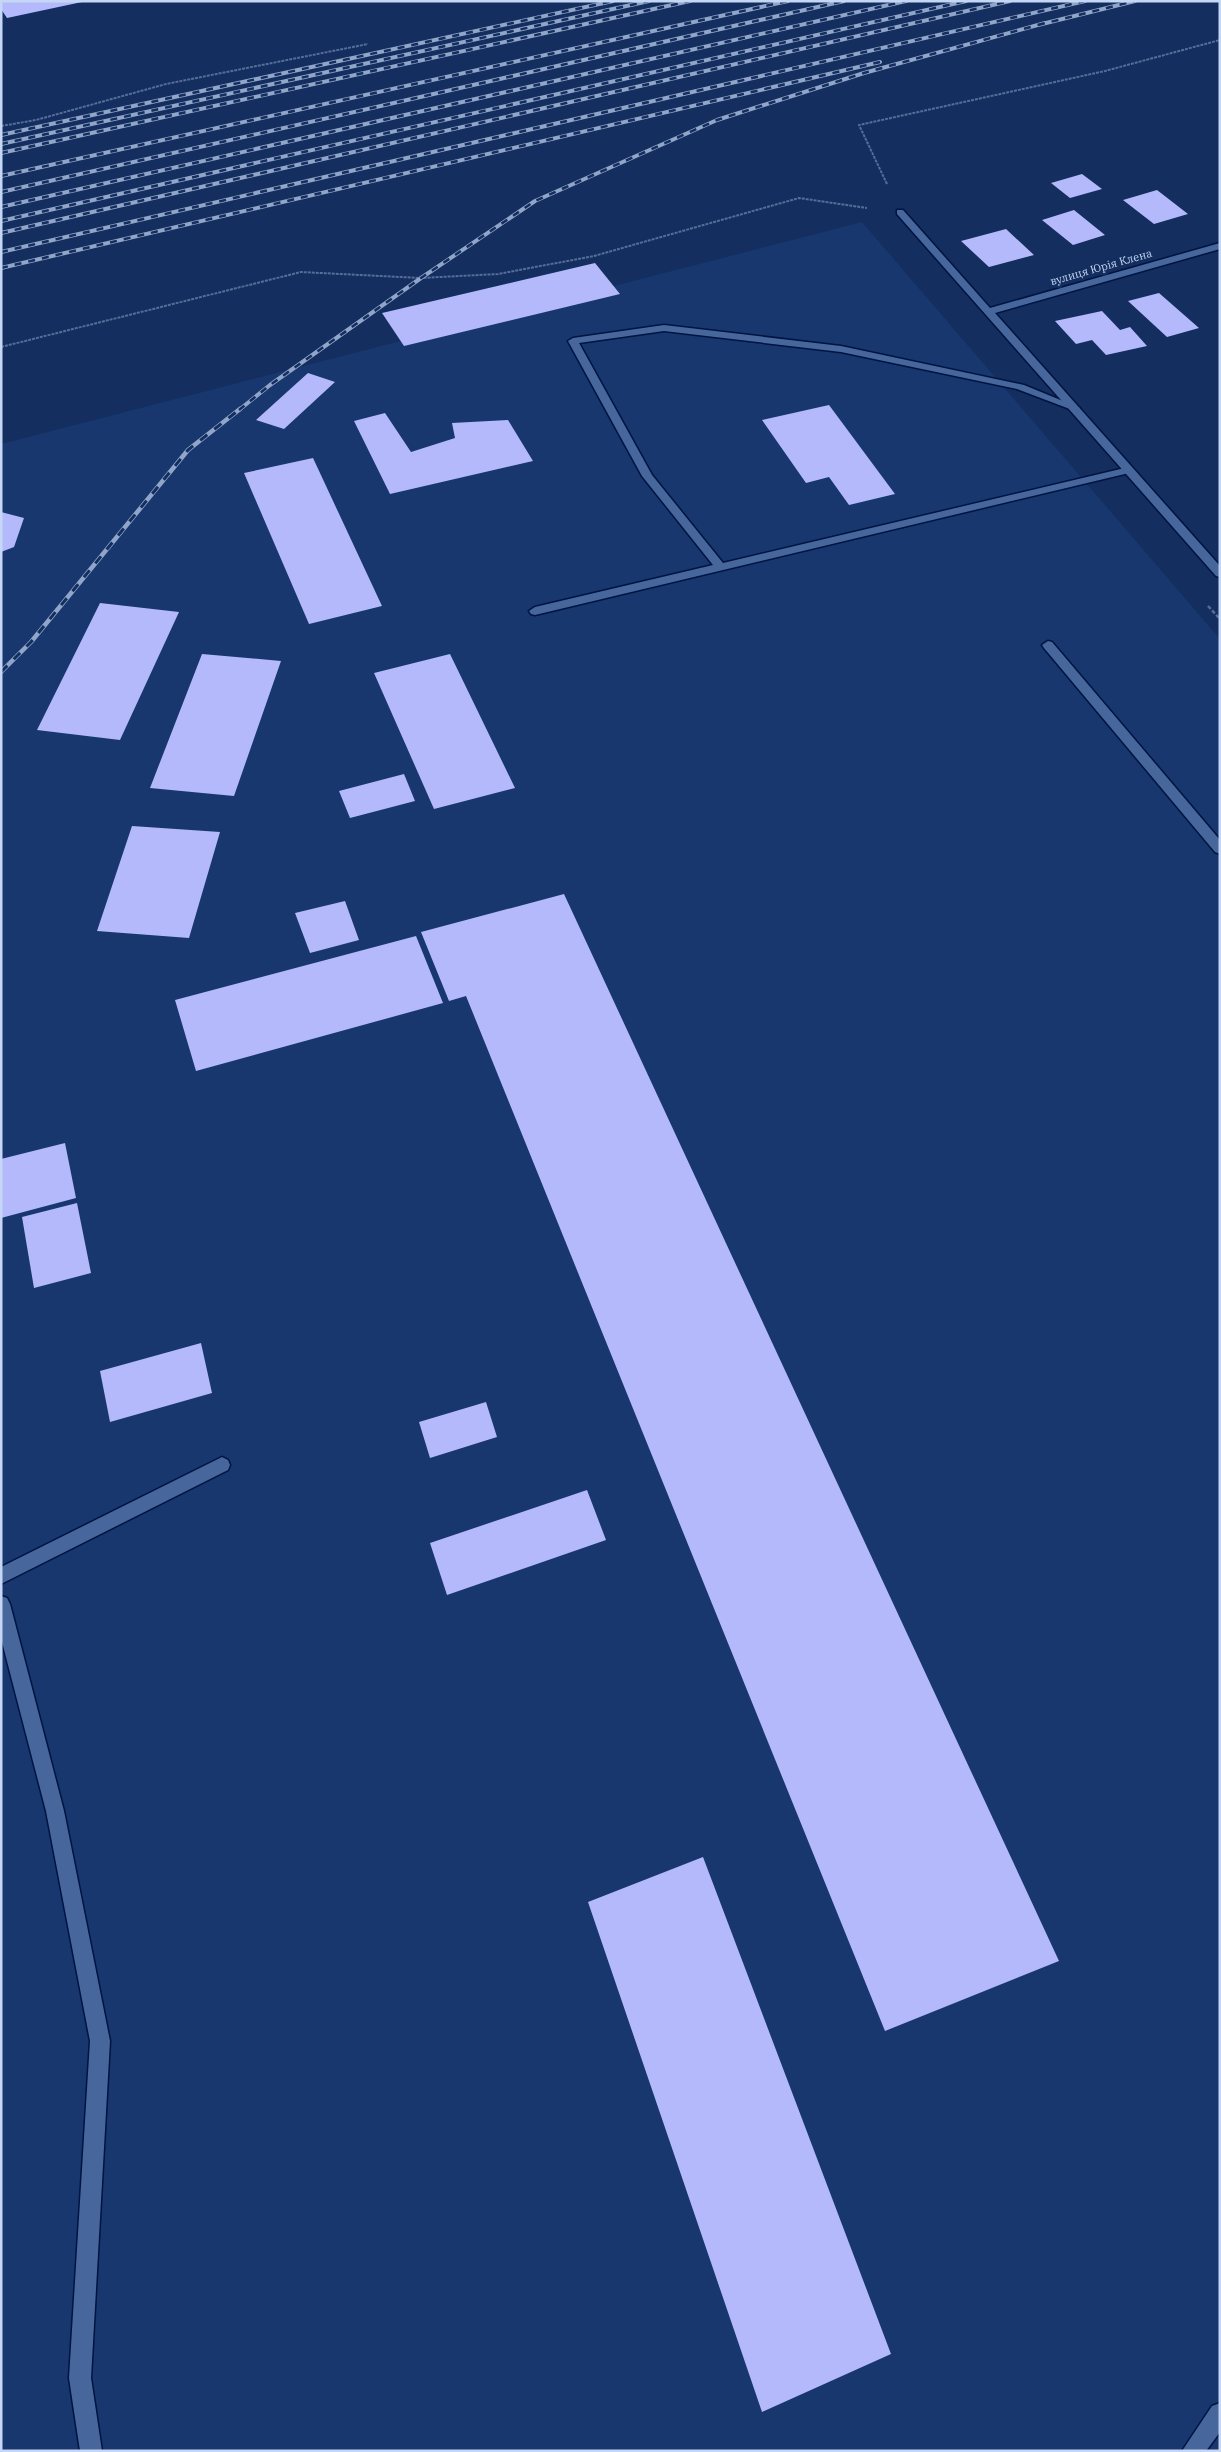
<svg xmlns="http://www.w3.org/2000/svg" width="1221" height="2452" font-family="'IBM Plex Serif',serif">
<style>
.built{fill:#18376e}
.building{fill:#b4b9fb}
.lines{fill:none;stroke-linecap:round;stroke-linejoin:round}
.service-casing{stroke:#001442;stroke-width:3}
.minor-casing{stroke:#001442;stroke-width:3}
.path-far1{stroke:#566d97;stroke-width:2;stroke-dasharray:3 1;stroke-linecap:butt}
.path{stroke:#566d97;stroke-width:2.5;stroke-dasharray:4 2;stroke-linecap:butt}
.service{fill:#47669b;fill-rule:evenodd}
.minor{fill:#47669b;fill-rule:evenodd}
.rail-far1-casing{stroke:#90a5c8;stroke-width:4}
.rail-casing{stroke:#90a5c8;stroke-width:4.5}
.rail-far1{stroke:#132e5f;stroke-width:2.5;stroke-dasharray:7;stroke-linecap:butt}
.rail{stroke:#132e5f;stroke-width:3;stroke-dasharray:9;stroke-linecap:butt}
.labels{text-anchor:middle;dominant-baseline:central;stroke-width:5;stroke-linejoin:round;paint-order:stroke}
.far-street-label{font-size:11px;fill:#c5d7f5;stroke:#132e5f}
</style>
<rect width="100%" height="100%" fill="#132e5f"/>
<path class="built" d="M862 222 1220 639V2451H1V444Z"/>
<path class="building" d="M1 1H82V2L7 18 1 9Z
M1082 174 1102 189 1070 198 1051 183Z
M1157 190 1188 214 1154 224 1123 200Z
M1074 210 1105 235 1073 245 1042 220Z
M1006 229 1034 255 989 267 961 241Z
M595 263 620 294 404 346 382 313Z
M1159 293 1199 328 1167 337 1128 301Z
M1102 311 1120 330 1130 327 1147 346 1106 355 1092 340 1076 344 1055 321Z
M308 373 335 382 284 429 256 420Z
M829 405 895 494 849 505 829 477 806 483 762 420Z
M385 413 411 452 455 438 452 423 508 420 533 461 390 494 354 421Z
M313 458 382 606 309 624 244 473Z
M1 512 24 518 14 547 1 552Z
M100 603 179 612 120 740 37 730Z
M202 654 281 661 234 796 150 788Z
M450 654 515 788 434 809 374 673Z
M404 774 415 801 350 818 339 791Z
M132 826 220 832 189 938 97 931Z
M564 894 1059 1961 885 2031 466 996 449 1001 421 932Z
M345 901 359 940 310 953 295 913Z
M416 936 443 1003 196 1071 175 1000Z
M65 1143 76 1198 1 1218V1159Z
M77 1203 91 1273 34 1288 22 1217Z
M201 1343 212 1393 110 1422 100 1371Z
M486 1402 497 1437 430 1458 419 1422Z
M587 1490 606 1540 447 1595 430 1543Z
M703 1857 891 2354 762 2412 588 1902Z"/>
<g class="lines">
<g class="service-casing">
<path id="service" d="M664 325 841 346 1024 385 1080 408 1075 411 1017 389 841 352 664 331 579 343 652 475 723 563 1129 467 1134 470 1129 473 535 615 531 614 529 611 535 607 713 565 642 476 568 341 573 338Z
M1048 641 1052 642 1220 840V854L1215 852 1044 648 1042 645Z
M222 1457 228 1460 230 1465 228 1470 1 1584V1567Z
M1 1596 7 1598 10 1604 64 1811 110 2041 91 2378 102 2451H80L69 2378 90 2041 46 1811 1 1638Z
M1220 2403V2432L1206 2451H1182L1212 2406Z"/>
</g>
<g class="minor-casing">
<path id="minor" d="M897 210H903L990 308 1220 243V249L995 313 1220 566V577L1216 576 897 214Z"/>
</g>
<path class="path-far1" d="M1 126 36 120 166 84 368 44
M887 184 859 125 1105 71 1220 40
M1 347 301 272 421 278 498 274 594 256 799 198 867 208"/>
<path class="path" d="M1208 606 1220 619"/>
<use href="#service" class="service"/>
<use href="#minor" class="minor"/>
<g class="rail-far1-casing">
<path id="rail-far1" d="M1038 25 1135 1
M1 135 613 1
M1 144 649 1
M1 153 690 1
M1 176 788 1
M1 192 844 1
M1 207 906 1
M1 221 966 1
M1 233 1010 1
M1 252 1085 1
M1 268 880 62
M239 410 270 385 421 278 535 201 717 120 864 73 1045 23"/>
</g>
<g class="rail-casing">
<path id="rail" d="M1 672 31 642 188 450 240 409"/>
</g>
<use href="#rail-far1" class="rail-far1"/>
<use href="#rail" class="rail"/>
</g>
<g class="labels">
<g class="far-street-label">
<text transform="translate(1101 267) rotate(-16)">вулиця Юрія Клена</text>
</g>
</g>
<rect width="1221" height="2452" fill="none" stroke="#c5d7f5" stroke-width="5"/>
</svg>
